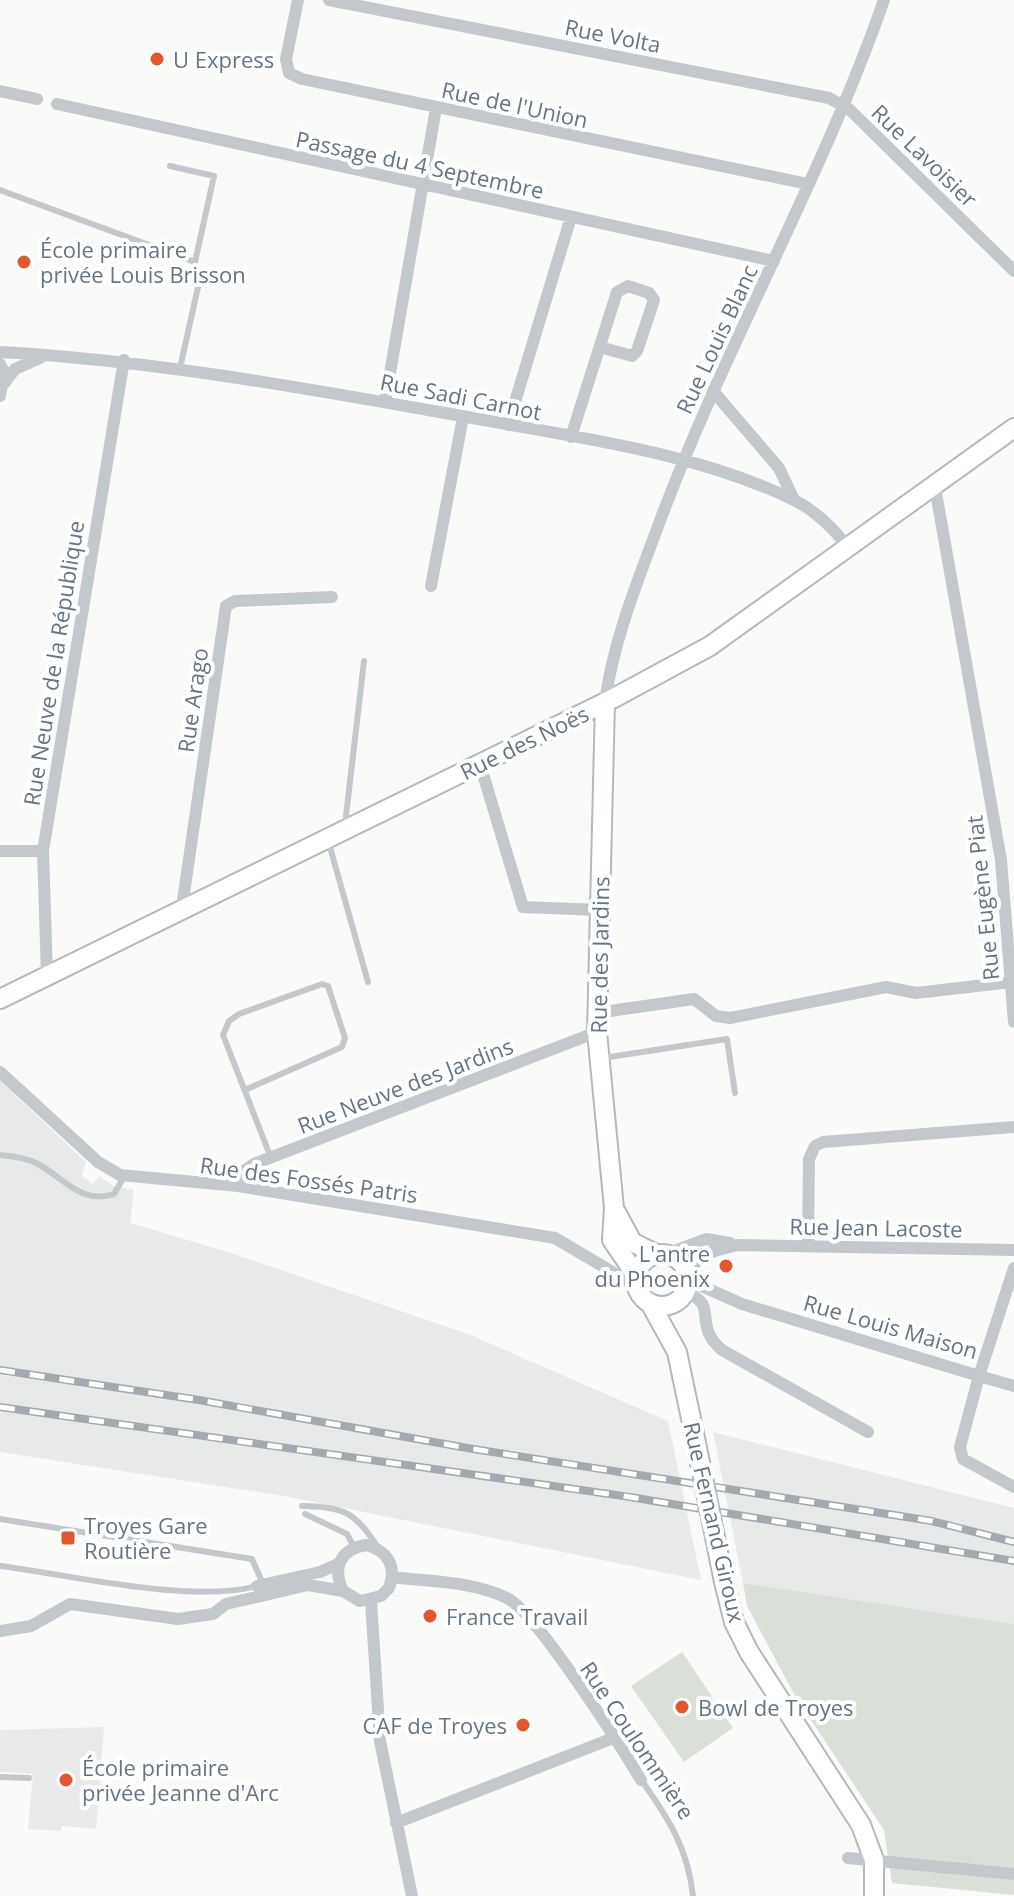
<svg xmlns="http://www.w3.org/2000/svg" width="1014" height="1896" font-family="'Open Sans',sans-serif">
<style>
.built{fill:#e8e9e9}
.green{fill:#dadfd7}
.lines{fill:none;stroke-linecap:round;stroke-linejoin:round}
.secondary-casing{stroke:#b3babf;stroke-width:22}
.lane{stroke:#c3c8cc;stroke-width:6}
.street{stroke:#c3c8cc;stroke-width:12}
.secondary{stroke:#fff;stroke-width:18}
.rail-casing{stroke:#a2aab0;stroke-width:8}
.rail{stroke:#fff;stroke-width:5;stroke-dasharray:15;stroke-linecap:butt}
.secondary-bridge-casing{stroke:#b3babf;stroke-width:22;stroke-linecap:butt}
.secondary-bridge{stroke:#fff;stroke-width:18}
.poi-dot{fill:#e4572e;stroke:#fff;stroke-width:3}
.labels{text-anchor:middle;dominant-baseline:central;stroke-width:8;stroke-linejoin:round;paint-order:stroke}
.street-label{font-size:22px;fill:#657683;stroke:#fff}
.poi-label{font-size:22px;fill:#657683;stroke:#fff;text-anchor:start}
</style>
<rect width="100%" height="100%" fill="#fafaf8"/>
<path class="built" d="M0 1081 86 1162 82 1176 93 1184 100 1176 113 1186 134 1190 130 1223 231 1253 468 1334 668 1421 701 1580 284 1496 0 1452Z
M713 1432 1014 1508V1624L743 1583Z
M104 1727 96 1829 62 1826 61 1831 28 1829 33 1774 0 1772V1730Z"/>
<path class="green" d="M743 1583 1014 1624V1895L892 1883 884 1830 795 1696 747 1606Z
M682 1652 733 1728 684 1762 631 1686Z"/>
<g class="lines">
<g class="secondary-casing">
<path id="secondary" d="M605 702 597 1032 614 1208 612 1240 636 1275
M0 999 612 699 710 646 1014 428
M616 1212 632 1242 656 1254
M636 1280a26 26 0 1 1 52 0a26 26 0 1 1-52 0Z
M650 1303 677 1352 693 1428
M724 1582 734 1622 749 1652 861 1825 874 1860V1896"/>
</g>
<path class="lane" d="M0 190 195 262 214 176 170 166
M180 368 198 287
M348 827 346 816 364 661
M328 840 368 982
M603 1058 727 1039 735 1093
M245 1090 342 1047 345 1038 328 986 322 984 239 1014 229 1021 223 1035 271 1158
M0 1155C13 1156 27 1158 38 1164 64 1178 81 1205 114 1194L125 1175
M302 1506C343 1506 357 1513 378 1548
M305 1514 347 1534 354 1547
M0 1519 252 1559 263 1584
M0 1566C71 1575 191 1604 257 1586
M0 1777 29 1778
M642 1781C669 1819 688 1849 693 1896"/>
<path class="street" d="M298 0 286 59 289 73 302 79 808 184
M329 0 829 98 849 109 1014 271
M0 91 37 99
M57 104 774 261
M0 352C160 361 315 390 473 418 579 438 695 452 794 500 814 510 835 529 848 548
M0 364 4 372 0 396
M2 386 15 369 40 358
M713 391 779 468 794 500
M385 402 436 108
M508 425 571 217
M571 437 617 292 628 286 649 293 654 300 637 351 632 356 600 347
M935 487 1001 860 1014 1022
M431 586 463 417
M605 702C613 643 636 585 657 529 723 349 821 181 884 0
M480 764 523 907 599 910
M0 851H43
M182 907 226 606 235 601 332 597
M47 975 43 851 124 360
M596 1013 694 999 716 1016 730 1018 886 987 916 993 1011 982
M0 1072 98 1162 120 1175 238 1186 555 1238 636 1286
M238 1186 240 1174 254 1164 597 1032
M808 1246 809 1159 815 1146 823 1142 1014 1127
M666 1254 706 1239 730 1243
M688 1275 700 1255 737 1245 1014 1250
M688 1280 742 1304 979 1376 1014 1268
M685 1292C721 1305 691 1324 722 1350L868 1432
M1014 1386 979 1376 960 1447 963 1459 1014 1487
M393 1577C430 1582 473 1581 507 1598 535 1611 622 1748 641 1780
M257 1586 320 1572 338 1564
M371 1601 380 1741 412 1896
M0 1631 31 1626 70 1604 178 1619 213 1614 226 1604 308 1585 343 1591 360 1601 381 1596 389 1588C397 1566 388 1551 366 1545 340 1549 332 1568 343 1591
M396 1823 616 1737
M848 1858 1014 1874"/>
<use href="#secondary" class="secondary"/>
<g class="rail-casing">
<path id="rail" d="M0 1370 199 1400 473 1449 932 1521 1014 1542
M0 1407 630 1497 1014 1561"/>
</g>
<use href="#rail" class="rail"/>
<g class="secondary-bridge-casing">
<path id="secondary-bridge" d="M693 1428 724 1582"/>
</g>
<use href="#secondary-bridge" class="secondary-bridge"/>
</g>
<g class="poi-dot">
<circle cx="157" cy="59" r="8"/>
<circle cx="24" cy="262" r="8"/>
<circle cx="726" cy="1266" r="8"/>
<rect x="60" y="1530" width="16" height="16" rx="4"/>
<circle cx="430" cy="1616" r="8"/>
<circle cx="682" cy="1707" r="8"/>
<circle cx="523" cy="1725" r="8"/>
<circle cx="66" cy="1780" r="8"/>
</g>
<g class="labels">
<g class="street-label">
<text transform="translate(613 35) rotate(11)">Rue Volta</text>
<text transform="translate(515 104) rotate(12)">Rue de l'Union</text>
<text transform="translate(925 155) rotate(44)">Rue Lavoisier</text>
<text transform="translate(420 164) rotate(12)">Passage du 4 Septembre</text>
<text transform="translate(716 339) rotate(-65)">Rue Louis Blanc</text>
<text transform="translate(461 396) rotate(11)">Rue Sadi Carnot</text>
<text transform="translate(53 663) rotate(-81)">Rue Neuve de la République</text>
<text transform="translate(192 700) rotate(-82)">Rue Arago</text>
<text transform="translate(524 742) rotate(-26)">Rue des Noës</text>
<text transform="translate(982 898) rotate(-96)">Rue Eugène Piat</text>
<text transform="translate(599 955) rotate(-89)">Rue des Jardins</text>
<text transform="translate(405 1085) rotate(-21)">Rue Neuve des Jardins</text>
<text transform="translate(309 1179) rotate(8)">Rue des Fossés Patris</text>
<text transform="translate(876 1227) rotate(1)">Rue Jean Lacoste</text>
<text transform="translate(891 1326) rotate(16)">Rue Louis Maison</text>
<text transform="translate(715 1522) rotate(77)">Rue Fernand Giroux</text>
<text transform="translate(638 1740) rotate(56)">Rue Coulommière</text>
</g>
<g class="poi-label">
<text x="173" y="59">U Express</text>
<text x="40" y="249">École primaire<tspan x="40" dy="25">privée Louis Brisson</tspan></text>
<text x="710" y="1253" text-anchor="end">L'antre<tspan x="710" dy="25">du Phoenix</tspan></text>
<text x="84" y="1525">Troyes Gare<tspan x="84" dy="25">Routière</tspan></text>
<text x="446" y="1616">France Travail</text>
<text x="698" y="1707">Bowl de Troyes</text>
<text x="507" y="1725" text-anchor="end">CAF de Troyes</text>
<text x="82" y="1767">École primaire<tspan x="82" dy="25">privée Jeanne d'Arc</tspan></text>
</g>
</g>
</svg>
